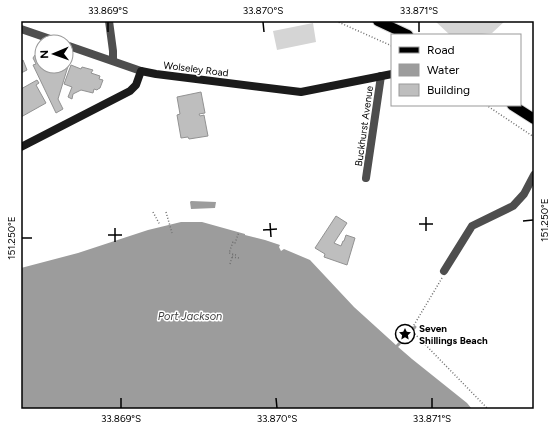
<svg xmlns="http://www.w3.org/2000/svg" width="555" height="430" font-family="Figtree,sans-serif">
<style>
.green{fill:#d5d5d5}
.water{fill:#9c9c9c}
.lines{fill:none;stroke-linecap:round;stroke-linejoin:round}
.stream{stroke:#9c9c9c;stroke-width:3}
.building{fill:#bebebe;stroke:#929292}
.primary-casing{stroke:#dbdbdb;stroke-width:12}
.path{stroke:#707070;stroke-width:1.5;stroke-dasharray:1 2;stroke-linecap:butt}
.street{stroke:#4e4e4e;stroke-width:8}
.secondary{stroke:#1b1b1b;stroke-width:8}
.primary{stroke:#000;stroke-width:10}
.ticks{fill:none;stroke:#000;stroke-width:1.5}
.labels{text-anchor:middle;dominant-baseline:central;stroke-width:3;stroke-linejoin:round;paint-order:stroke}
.street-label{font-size:10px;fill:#000;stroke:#fff}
.poi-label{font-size:10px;font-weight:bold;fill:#000;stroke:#fff;text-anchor:start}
.water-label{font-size:11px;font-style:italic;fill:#3d3d3d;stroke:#fff}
.neatline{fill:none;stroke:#000;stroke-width:1.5}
.ticks-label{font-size:10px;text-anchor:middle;fill:#000}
</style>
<rect width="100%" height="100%" fill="#fff"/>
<path class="green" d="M435 21H505L492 33 472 35H450Z
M313 23 316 42 277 50 273 31Z"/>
<path class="water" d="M191 201 216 202 215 208 191 209 190 202Z
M181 222H202L245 234V235L265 240 280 245 279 247 281 251 284 249 310 260 354 307 397 346 412 359 467 403 472 409H21V268L78 253 148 230Z"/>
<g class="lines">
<path class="stream" d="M397 346 415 327"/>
</g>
<path class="building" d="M39 54 42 55V66H66V63H69L58 99 63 109 56 113 33 65 36 64 33 58 35 55 38 56Z
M23 60 27 70 21 73V61Z
M71 65 81 69 82 67 93 70 91 73 100 76 99 79 103 80 100 88 98 89 97 90 94 89 93 93 81 90 73 94 72 99 68 97 72 87 64 84Z
M37 80 39 83 36 85 46 103 21 117V89Z
M201 92 205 113 199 114 200 116 204 115 208 136 189 139 188 137 181 138 177 115 180 114 177 97Z
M336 216 347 223 334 243 341 246 343 241H344L346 235 355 238 347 265 324 257 325 254 315 248Z"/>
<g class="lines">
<g class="primary-casing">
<path id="primary" d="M378 21 408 35
M512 105 534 119"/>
</g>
<path class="path" d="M336 21 392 46
M486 105 534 137
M153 212 160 225
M166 212 172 233
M236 255 229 253 233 242 235 243 239 232
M232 257 239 258
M230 264 233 254
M442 278 411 330 488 409"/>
<path class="street" d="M109 21 113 51V61
M21 29 59 42
M66 45 141 71
M366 178 381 76
M444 271 472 226 513 206 524 194 534 175"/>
<path class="secondary" d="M21 147 130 91 136 85 141 71 156 74 301 92 392 74"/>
<use href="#primary" class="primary"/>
</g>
<path class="ticks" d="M108 22V32M263 22 264 32M419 22V32M426 217V231M523 221 533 220M270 223 271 237M419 224H433M115 228V242M263 230 277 229M108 235H122M22 238H32M121 398V408M276 398 277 408M432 398V408"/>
<defs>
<g id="sight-ring" transform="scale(1)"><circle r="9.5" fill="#fff" stroke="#000" stroke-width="1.5"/><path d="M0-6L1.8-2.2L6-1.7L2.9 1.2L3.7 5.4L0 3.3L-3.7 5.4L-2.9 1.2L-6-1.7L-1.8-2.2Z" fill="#000"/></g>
</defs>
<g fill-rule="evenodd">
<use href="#sight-ring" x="405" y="334"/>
</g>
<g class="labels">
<g class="street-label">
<text transform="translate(196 69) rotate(7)">Wolseley Road</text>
<text transform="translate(364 126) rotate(-82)">Buckhurst Avenue</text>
</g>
<g class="poi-label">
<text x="419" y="328">Seven<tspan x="419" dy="12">Shillings Beach</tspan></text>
</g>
<g class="water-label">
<text x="190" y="316">Port Jackson</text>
</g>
</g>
<rect width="555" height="430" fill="none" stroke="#ffffff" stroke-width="44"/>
<rect x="391" y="34" width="130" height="72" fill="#ffffff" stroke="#999999"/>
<rect x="399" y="47" width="20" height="6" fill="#000000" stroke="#999999"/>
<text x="427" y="54" font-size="12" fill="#000000">Road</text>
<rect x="399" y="64" width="20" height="12" fill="#9c9c9c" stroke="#999999"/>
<text x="427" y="74" font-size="12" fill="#000000">Water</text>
<rect x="399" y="84" width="20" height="12" fill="#bebebe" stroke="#999999"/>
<text x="427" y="94" font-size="12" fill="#000000">Building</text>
<g transform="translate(54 54) rotate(268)"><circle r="19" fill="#ffffff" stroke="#999999"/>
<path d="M0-3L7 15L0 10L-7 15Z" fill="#000000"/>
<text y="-6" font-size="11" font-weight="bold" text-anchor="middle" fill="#000000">N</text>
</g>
<rect x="22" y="22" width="511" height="386" class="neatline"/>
<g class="ticks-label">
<text x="108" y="14">33.869°S</text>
<text x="263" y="14">33.870°S</text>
<text x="419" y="14">33.871°S</text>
<text transform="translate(544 220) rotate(-90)" y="4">151.250°E</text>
<text transform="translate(11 238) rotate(-90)" y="4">151.250°E</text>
<text x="121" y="422">33.869°S</text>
<text x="277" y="422">33.870°S</text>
<text x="432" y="422">33.871°S</text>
</g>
</svg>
